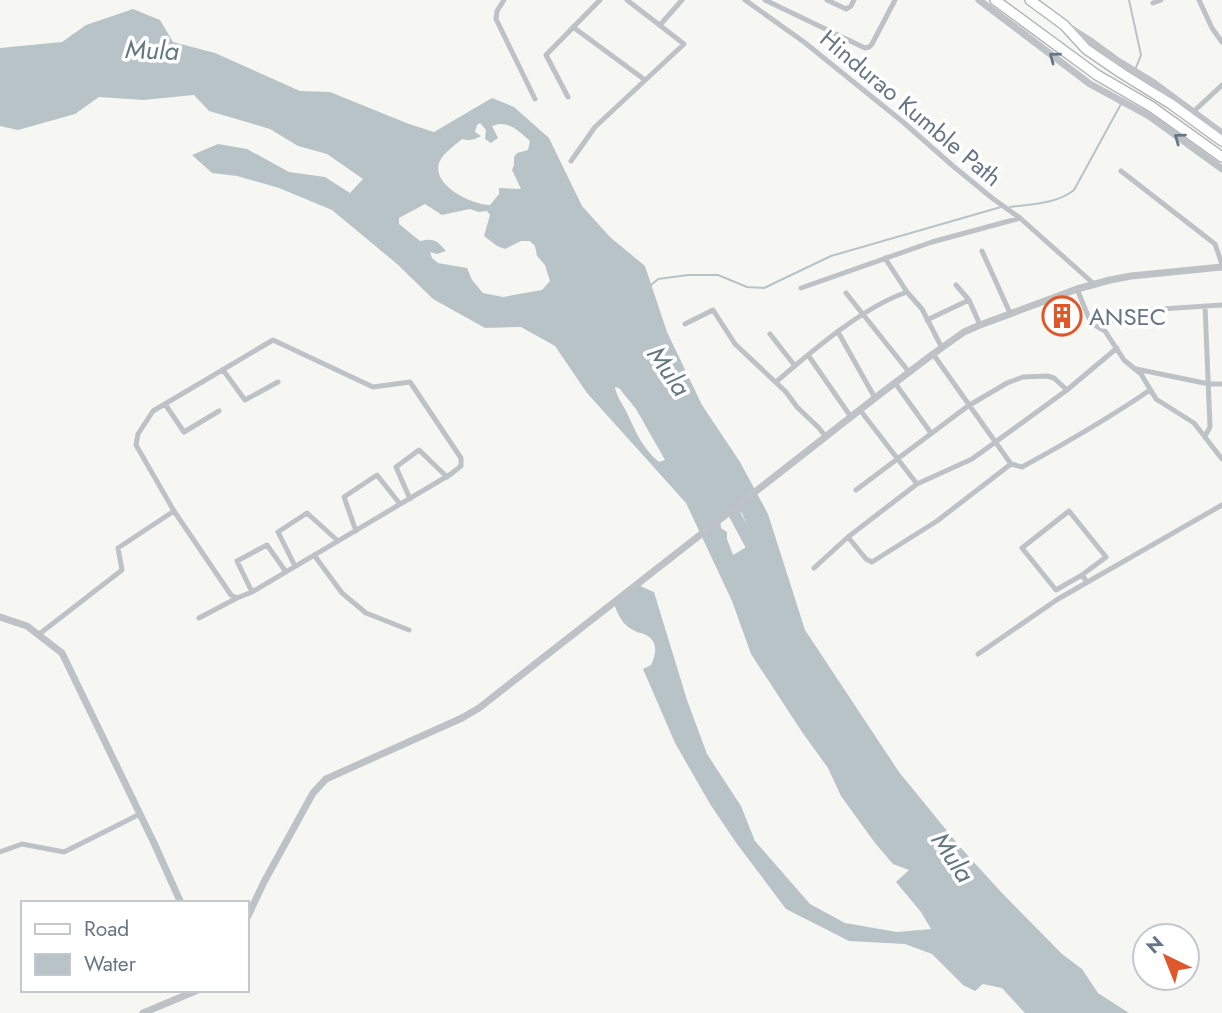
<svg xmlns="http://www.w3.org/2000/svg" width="1222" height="1013" font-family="Jost,sans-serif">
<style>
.water{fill:#b8c3c8;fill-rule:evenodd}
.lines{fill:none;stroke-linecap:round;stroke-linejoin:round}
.stream{stroke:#b8c3c8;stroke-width:2}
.river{stroke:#b8c3c8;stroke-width:12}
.primary-casing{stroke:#b1b6ba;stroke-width:12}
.minor{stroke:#bdc2c6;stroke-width:5}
.tertiary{stroke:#bdc2c6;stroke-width:7}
.primary{stroke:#fff;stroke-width:9}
.oneway{stroke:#667684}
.labels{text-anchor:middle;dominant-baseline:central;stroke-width:7;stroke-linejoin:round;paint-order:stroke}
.street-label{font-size:24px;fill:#667684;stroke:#fff}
.poi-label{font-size:24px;fill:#667684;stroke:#fff;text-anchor:start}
.water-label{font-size:26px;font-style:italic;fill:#627780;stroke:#fff}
</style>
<rect width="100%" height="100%" fill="#f6f7f3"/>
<path class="water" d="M133 9 160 20 173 42 215 53 300 91 330 92 409 124 434 132 492 98 514 107 549 138 582 206 610 237 645 266 667 332 702 405 740 462 768 514 805 630 899 772 961 848 1002 893 1062 954 1082 969 1098 993 1129 1013H1025L1002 988 983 984 975 991 963 985 932 954 905 944 849 941 786 909 737 844 710 804 675 743 643 669 651 665C656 654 659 642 646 635 643 633 638 633 635 631 623 626 618 615 614 604L638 585 654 592 687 700 707 754 741 806 755 841 810 904 845 923 897 932 931 929 921 912 896 882 909 870 893 864 875 843 841 796 828 768 802 732 751 654 732 601 686 503 587 393 555 346 521 327 485 328 433 299 397 264 332 210 279 188 237 176 212 173 192 155 218 144 247 149 289 172 325 177 350 193 363 179 327 154 298 146 270 129 209 111 194 95 143 100 99 97 75 114 18 130 0 126V48L62 42 86 25ZM480 123 486 130 485 139 491 143 498 138 492 126C508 119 518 131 530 141L528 150 517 153 514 157V165L512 170 521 189 499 188V194L490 205C472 205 432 186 439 163 442 154 455 145 462 139 470 141 474 140 481 136L475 132 477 125ZM425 204 442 215 470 209 479 212 487 211 490 215 484 236 497 246 505 249 521 241H530L535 246 537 256 545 265 550 281 542 290 503 297 483 293 472 280 467 268 438 263 432 258 430 252 437 254 446 251C436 240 435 238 420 241L399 224V218ZM615 387 619 388 636 409 665 460 659 462C642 448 636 432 627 413 623 404 617 398 615 387ZM731 508 742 513 750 533 748 546 733 555 727 539V532L721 528 720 518Z"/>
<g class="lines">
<path class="stream" d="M1129 0 1141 55 1135 70
M1010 207C1031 204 1057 204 1074 190L1121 104
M651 285 658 279 688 275H718L747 287 764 288 831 256 1001 207"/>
<path class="river" d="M727 500 751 545 753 556"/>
<g class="primary-casing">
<path id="primary" d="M995 0 1097 75 1152 107 1222 157
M1030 0 1064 25 1086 49 1121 73 1171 104 1222 141"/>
</g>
<path class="minor" d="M504 0 497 11 496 19 535 99
M745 0 804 42 903 122 953 166 992 198 1020 218 1094 284
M765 0 865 48 869 47 872 44 895 0
M827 0 846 9 851 6 854 0
M1199 0 1212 28 1222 42
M1153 3 1161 0
M660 25 682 0
M573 27 645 80
M568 97 546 55 600 0
M1193 112 1222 85
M571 161 595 127 684 44 627 0
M1121 171 1215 244 1222 264
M982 251 1010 313
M885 258 907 292 922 309 942 348
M956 285 969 300 980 325
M801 288 932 242 1020 218
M1077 289 1091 323 1105 331 1124 360 1141 374 1156 399 1194 423 1222 459
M846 293 909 372
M1205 306 1210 427 1205 436
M927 320 969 300
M685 324 713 310 735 344 786 392 797 407 819 428 826 437
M1102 328 1115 318 1146 310 1222 305
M838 332 875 398
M770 334 795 366
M273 340 373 387 410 382 461 458V466L451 474 252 592 237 598 231 595 174 511 136 445 138 434 153 411Z
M933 354 1011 464
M808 355 851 417
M1136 369 1209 384H1222
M223 370 245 400 278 382
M776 382C812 351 863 307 907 292
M895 383 931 433
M165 404 184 432 219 411
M860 410 917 484
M856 490 968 406 1007 383 1023 377 1047 376 1054 378 1067 390
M410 499 396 467 419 450 447 477
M356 531 344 497 377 475 400 504
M848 537 866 559 872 562 937 521 1011 464 1022 467C1066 443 1109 418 1150 390
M314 555 342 593 366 613 409 630
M295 566 278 532 307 513 338 541
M814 568 848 537 917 484 972 459 1067 390 1117 348
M1082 575 1106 557 1069 511 1022 548 1056 590 1082 575 1087 582
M252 592 237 561 267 545 286 572
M199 618 237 598
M38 635 122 570 118 548 174 511
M978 654 1058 599 1222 505
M0 852 22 844 64 852 140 814"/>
<path class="tertiary" d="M979 0 1090 84 1149 116 1222 169
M1070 28 1092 42 1118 61 1154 83 1222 133
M0 617 27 626 62 653 154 843 181 903
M247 918 264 882 313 793 326 779 462 718 479 708 875 398 933 354 964 332 980 325 1077 289 1110 280 1131 276 1222 267
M143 1013 198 990"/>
<use href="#primary" class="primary"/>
</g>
<defs><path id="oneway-chevron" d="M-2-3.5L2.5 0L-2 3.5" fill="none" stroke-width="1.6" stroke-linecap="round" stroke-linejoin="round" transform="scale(1.75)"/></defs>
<g class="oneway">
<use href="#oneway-chevron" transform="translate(1054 57) rotate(-143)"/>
<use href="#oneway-chevron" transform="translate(1179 138) rotate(-144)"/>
</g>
<defs>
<g id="building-ring" transform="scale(2.0125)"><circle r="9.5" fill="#fff" stroke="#df582b" stroke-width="1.5"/><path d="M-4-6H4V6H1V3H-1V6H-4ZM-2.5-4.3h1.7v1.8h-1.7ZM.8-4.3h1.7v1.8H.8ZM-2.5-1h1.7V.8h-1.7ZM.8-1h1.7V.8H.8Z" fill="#df582b"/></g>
</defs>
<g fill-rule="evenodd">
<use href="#building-ring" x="1062" y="316"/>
</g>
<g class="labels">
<g class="street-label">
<text transform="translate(911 108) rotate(40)">Hindurao Kumble Path</text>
</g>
<g class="poi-label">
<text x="1089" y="316">ANSEC</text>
</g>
<g class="water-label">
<text transform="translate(152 50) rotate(2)">Mula</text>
<text transform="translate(669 371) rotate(55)">Mula</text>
<text transform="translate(953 857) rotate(56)">Mula</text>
</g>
</g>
<rect x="21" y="901" width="228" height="91" fill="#ffffff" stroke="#c2c8ce" stroke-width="2"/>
<rect x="35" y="924" width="35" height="10" fill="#ffffff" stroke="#c2c8ce" stroke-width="2"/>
<text x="84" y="936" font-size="21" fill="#667684">Road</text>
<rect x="35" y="954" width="35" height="21" fill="#b8c3c8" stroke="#c2c8ce" stroke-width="2"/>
<text x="84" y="971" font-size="21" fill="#667684">Water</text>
<g transform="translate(1166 957) rotate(317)"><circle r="33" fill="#ffffff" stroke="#c2c8ce" stroke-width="2"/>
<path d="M0-5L12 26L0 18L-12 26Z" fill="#df582b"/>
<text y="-10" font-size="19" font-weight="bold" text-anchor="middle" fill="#667684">N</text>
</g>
</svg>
